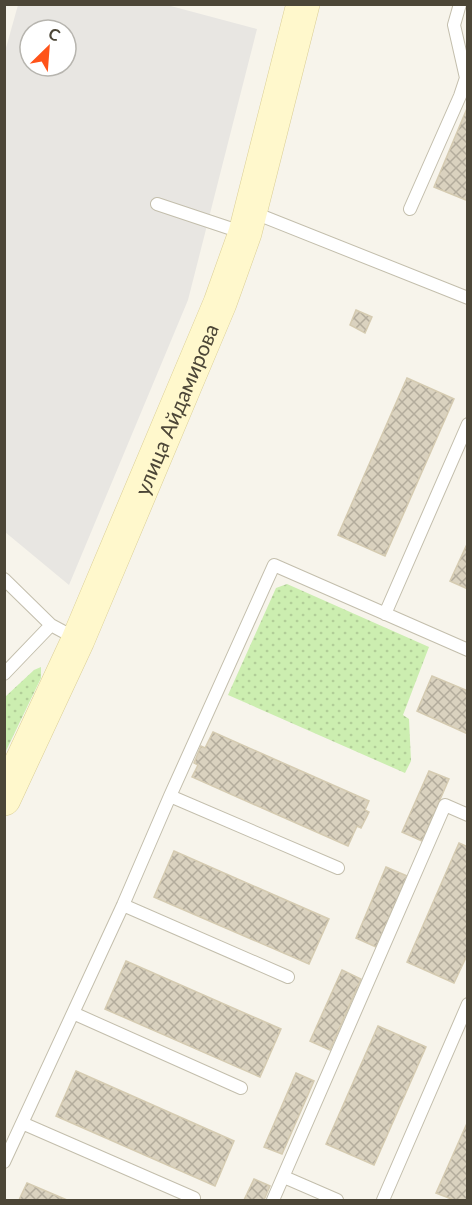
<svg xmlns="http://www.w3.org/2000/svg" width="472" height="1205" font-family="Lato,sans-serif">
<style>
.grass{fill:url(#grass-dots)}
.parking{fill:#e8e6e2;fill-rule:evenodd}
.building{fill:url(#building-cross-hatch);stroke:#d5cbb1;stroke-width:1.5}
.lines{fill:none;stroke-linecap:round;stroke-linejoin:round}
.service-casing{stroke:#c3beac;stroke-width:14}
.secondary-casing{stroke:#dbcf97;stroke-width:34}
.service{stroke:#fff;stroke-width:12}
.secondary{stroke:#fff8cc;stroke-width:33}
.labels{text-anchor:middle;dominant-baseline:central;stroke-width:6;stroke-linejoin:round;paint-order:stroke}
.street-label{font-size:21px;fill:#4c4637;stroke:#fff}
</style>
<defs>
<pattern id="grass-dots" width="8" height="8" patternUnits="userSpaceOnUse" patternTransform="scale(1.5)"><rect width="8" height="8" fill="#cceeb0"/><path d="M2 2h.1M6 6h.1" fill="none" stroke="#b1cd98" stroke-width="1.8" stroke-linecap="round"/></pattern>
<pattern id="building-cross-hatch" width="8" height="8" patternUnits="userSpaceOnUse" patternTransform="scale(1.5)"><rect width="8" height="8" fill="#dad2bf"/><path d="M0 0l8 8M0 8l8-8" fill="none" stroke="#b3ac9c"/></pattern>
</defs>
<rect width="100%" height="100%" fill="#f7f4eb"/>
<path class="grass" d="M287 584 429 647 403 715 409 719 411 761 405 773 228 695 276 588Z
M41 667V678L5 753V697L34 670Z"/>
<path class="parking" d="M18 5H167L257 29 188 300 69 585 5 532 4 55ZM30 30H66V66H30Z"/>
<path class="building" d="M468 106V201L434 187Z
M356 310 372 317 365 333 350 325Z
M407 378 454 399 385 556 338 535Z
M468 542V589L450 581Z
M432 676 468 691V734L417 711Z
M213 732 369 801 365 810 369 812 361 828 357 826 348 846 192 777 198 765 194 763 201 746 205 748Z
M429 771 449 779 422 841 402 832Z
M459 843 468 847V953L454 983 407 962Z
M174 851 329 919 309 964 154 897Z
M386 867 407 876 376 947 356 938Z
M126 961 281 1029 260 1077 105 1009Z
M342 970 361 979 330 1050 310 1041Z
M378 1026 426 1047 374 1165 326 1144Z
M76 1071 234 1141 215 1186 56 1116Z
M296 1073 314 1081 282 1154 264 1147Z
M468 1121V1200H454L436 1193Z
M254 1179 270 1186 264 1200H244Z
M27 1183 67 1200H19Z"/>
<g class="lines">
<g class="service-casing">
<path id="service" d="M157 204 244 233
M410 209 460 96 466 78 454 25 460 4
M252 212 468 298
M4 579 51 625 77 639
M385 614 468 424
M4 674 51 625
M170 796 338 868
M123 905 288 977
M73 1013 241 1088
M22 1123 194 1198
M4 1162 123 905 170 796 274 565 468 650
M284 1177 337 1200
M273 1200 445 805 468 815
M383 1200 468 1004"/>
</g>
<g class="secondary-casing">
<g id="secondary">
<path id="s1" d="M4 799 78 640 220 303 245 233 303 4"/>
</g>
</g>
<use href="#service" class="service"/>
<use href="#secondary" class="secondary"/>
</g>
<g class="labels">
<g class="street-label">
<text stroke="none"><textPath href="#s1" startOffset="426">улица Айдамирова</textPath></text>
</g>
</g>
<rect width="472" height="1205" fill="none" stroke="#4c4637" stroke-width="12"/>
<g transform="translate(48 48) rotate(25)"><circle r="28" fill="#ffffff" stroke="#b7b5af" stroke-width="1.5"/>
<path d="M0-4.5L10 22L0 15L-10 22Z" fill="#ff5319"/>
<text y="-9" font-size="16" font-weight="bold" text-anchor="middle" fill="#4c4637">С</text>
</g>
</svg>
